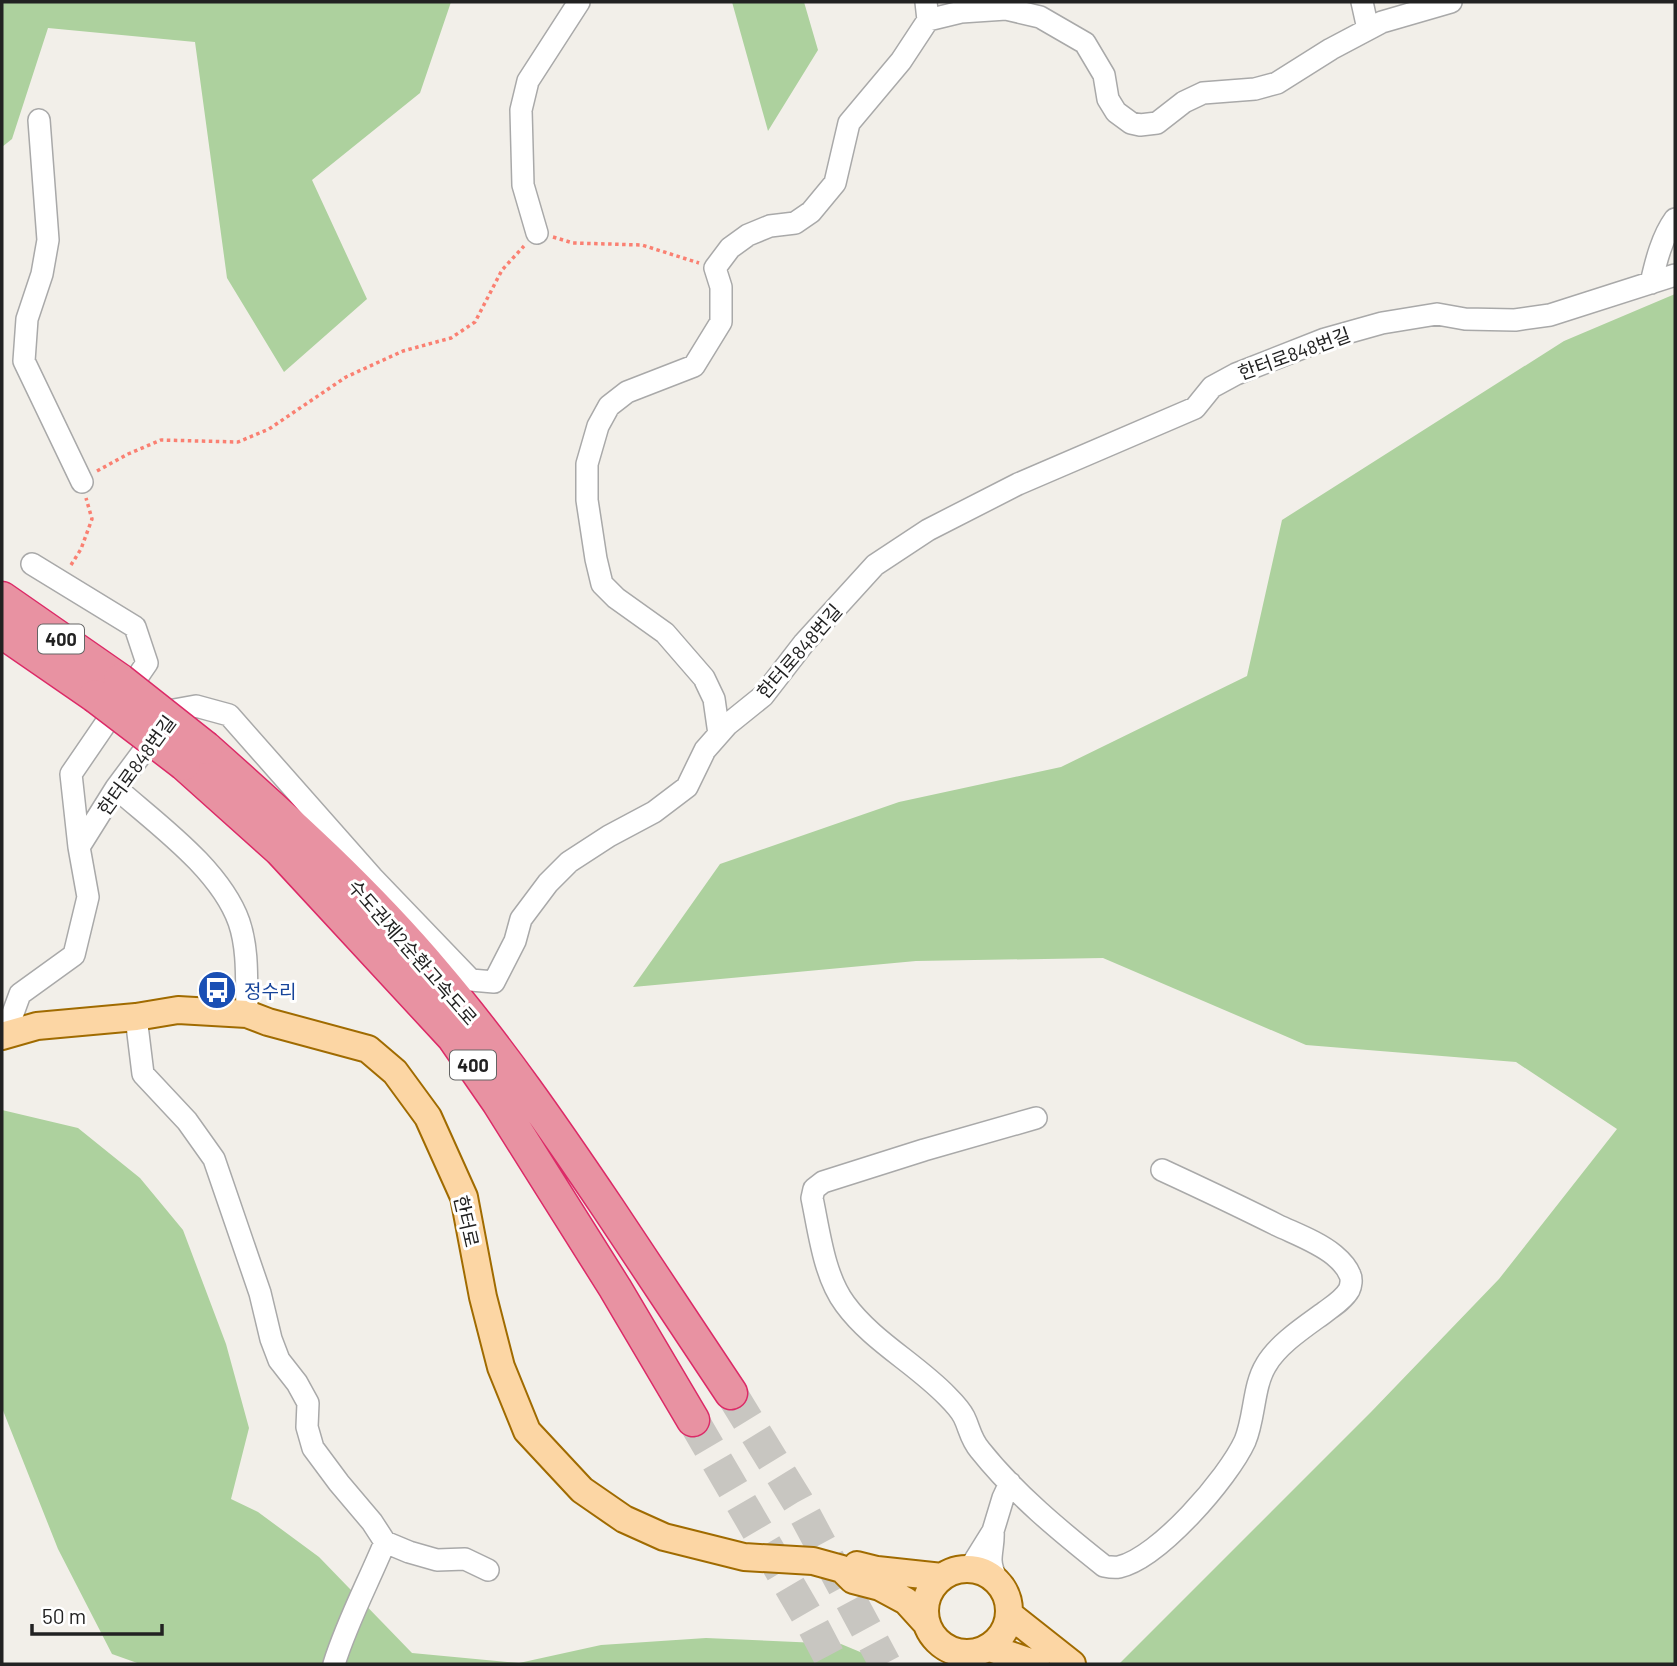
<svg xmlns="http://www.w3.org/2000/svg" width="1677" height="1666" font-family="Barlow,'Noto Sans KR',sans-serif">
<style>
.forest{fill:#add19e}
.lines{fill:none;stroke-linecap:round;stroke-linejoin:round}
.highway-tunnel{stroke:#c8c6c1;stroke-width:32;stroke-dasharray:32 16;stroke-linecap:butt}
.minor-casing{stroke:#a9a9a9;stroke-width:24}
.major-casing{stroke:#a06b00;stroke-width:30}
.highway-casing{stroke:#dc2a67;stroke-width:35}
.path{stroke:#fa8072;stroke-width:3.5;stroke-dasharray:3.5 3.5;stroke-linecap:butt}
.minor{stroke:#fff;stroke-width:21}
.major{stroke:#fcd6a4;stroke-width:26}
.highway{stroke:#e892a2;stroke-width:32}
.highway-bridge-casing{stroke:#dc2a67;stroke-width:35;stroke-linecap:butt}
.highway-bridge{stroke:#e892a2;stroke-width:32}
.labels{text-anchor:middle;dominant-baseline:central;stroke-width:6;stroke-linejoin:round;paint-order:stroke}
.shield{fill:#fff;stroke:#646464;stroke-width:2}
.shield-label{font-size:18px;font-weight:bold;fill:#222}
.street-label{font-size:19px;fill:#222;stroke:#fff}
.transit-label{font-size:19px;fill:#164399;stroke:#fff;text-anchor:start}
</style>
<rect width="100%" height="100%" fill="#f2efe9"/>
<path class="forest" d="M2 2H451L420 93 312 180 367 299 284 372 227 278 195 42 48 28 12 139 2 147Z
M732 2H804L818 50 768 131Z
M1675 294V1664H1119L1371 1412 1499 1279 1617 1129 1516 1062 1306 1045 1103 958 916 961 633 987 720 864 899 802 1061 767 1247 676 1282 520 1564 341Z
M2 1110 78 1128 140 1178 183 1230 226 1344 249 1428 231 1499 258 1512 319 1557 412 1653 519 1663 601 1645 706 1638 841 1644 889 1664H140L112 1654 58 1549 2 1408Z"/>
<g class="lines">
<path class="highway-tunnel" d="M731 1393 798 1502 885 1664
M693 1420 813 1626 833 1664"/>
<g class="minor-casing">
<path id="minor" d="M1362 2 1368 29
M928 20 961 12 1006 9 1040 17 1085 43 1104 75 1108 99 1116 112 1131 123 1140 125 1157 123 1184 102 1203 93 1255 89 1277 83 1331 49 1382 22 1451 2
M39 120 48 240 42 274 27 319 24 361 82 482
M537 233 523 185 521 110 528 81 579 2
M1651 283C1656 261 1662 237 1675 219
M719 734 714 699 704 678 665 633 616 598 602 584 596 559 587 500V464L598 426 609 406 627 392 694 366 721 322V287L715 268 730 248 748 235 770 226 795 223 811 212 835 183 849 123 901 61 928 20 926 2
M116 788C158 825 220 869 239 922 249 951 246 985 247 1014
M79 847 116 788 174 710 196 706 229 715 372 877 471 980 494 982 515 941 521 919 548 883 569 862 609 836 654 812 687 787 705 750 727 725 763 696 804 643 875 565 928 530 1018 484 1195 408 1212 387 1236 374 1325 339 1382 323 1437 314 1465 319 1515 320 1550 315 1675 275
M136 1017 143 1074 187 1121 214 1159 260 1293 271 1339 279 1360 297 1383 308 1403 307 1427 313 1448 339 1483 372 1522 385 1542 409 1552 437 1560 465 1559 488 1570
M5 1035 20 994 74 955 88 897 79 847 71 774 147 663 135 627 32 564
M1036 1118 924 1150 823 1182 814 1189 812 1198C819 1231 824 1276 845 1304 872 1341 915 1363 947 1396 953 1402 960 1409 964 1417 970 1429 970 1438 980 1450 1015 1494 1060 1531 1104 1566 1109 1567 1114 1568 1119 1567 1159 1558 1228 1478 1245 1441 1255 1417 1253 1386 1266 1365 1278 1344 1306 1326 1325 1312 1333 1306 1344 1299 1349 1290 1351 1286 1352 1279 1350 1275 1347 1267 1340 1260 1334 1255 1318 1242 1296 1234 1277 1225 1239 1206 1201 1188 1162 1170
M993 1531 1003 1498 1010 1483
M970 1568 993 1531C994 1542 991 1550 991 1560 991 1568 995 1576 998 1583
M334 1664C347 1622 368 1583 385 1542"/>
</g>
<g class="major-casing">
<path id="major" d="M2 1036 37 1026 136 1017 178 1010 247 1014 268 1022 368 1049 395 1072 428 1117 464 1197 483 1297 501 1367 527 1431 582 1490 624 1519 664 1537 744 1557 813 1561 842 1569 853 1580 880 1587 906 1601 926 1623
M857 1565 877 1570 942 1577
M925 1611a42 42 0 1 1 84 0a42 42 0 1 1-84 0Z
M1010 1615 1072 1664
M990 1648 1036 1664"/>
</g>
<g class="highway-casing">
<path id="highway" d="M2 598 120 680
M2 632 95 696
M206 748C287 820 366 891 436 974 499 1048 554 1128 608 1208 649 1270 690 1331 731 1393
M184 764 280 850 453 1037 498 1102 615 1288 693 1420"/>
</g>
<path class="path" d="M553 237 573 243 642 245 699 263
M97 471 128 454 161 440 238 442 269 429 346 377 403 351 451 338 475 322 502 270 524 246
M71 565 81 549 92 519 86 498"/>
<use href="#minor" class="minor"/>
<use href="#major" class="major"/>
<use href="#highway" class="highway"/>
<g class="highway-bridge-casing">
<path id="highway-bridge" d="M120 680 206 748
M95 696 184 764"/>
</g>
<use href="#highway-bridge" class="highway-bridge"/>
</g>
<defs>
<g id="bus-disc" transform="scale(2.0125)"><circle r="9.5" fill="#1a4fb4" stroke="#fff"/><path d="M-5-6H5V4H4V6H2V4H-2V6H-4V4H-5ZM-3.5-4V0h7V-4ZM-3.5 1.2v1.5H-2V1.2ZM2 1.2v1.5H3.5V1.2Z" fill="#fff"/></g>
</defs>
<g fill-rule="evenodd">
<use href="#bus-disc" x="217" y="990"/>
</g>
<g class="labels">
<g class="shield">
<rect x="38" y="624.5" width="46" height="29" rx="5"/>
<rect x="450" y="1050.5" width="46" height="29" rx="5"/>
</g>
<g class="shield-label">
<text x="61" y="639">400</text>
<text x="473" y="1065">400</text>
</g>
<g class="street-label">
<text transform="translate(1294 353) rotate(-20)">한터로848번길</text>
<text transform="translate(799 651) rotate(-49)">한터로848번길</text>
<text transform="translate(136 765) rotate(-54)">한터로848번길</text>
<text transform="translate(413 952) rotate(49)">수도권제2순환고속도로</text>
<text transform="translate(467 1221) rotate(77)">한터로</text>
</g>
<g class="transit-label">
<text x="244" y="990">정수리</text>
</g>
</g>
<rect width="1677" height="1666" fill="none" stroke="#222222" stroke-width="7"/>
<path d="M32 1624v10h130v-10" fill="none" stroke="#222222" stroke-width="3.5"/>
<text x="42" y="1624" font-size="21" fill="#222222" stroke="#ffffff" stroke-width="5" paint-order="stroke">50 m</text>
</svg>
